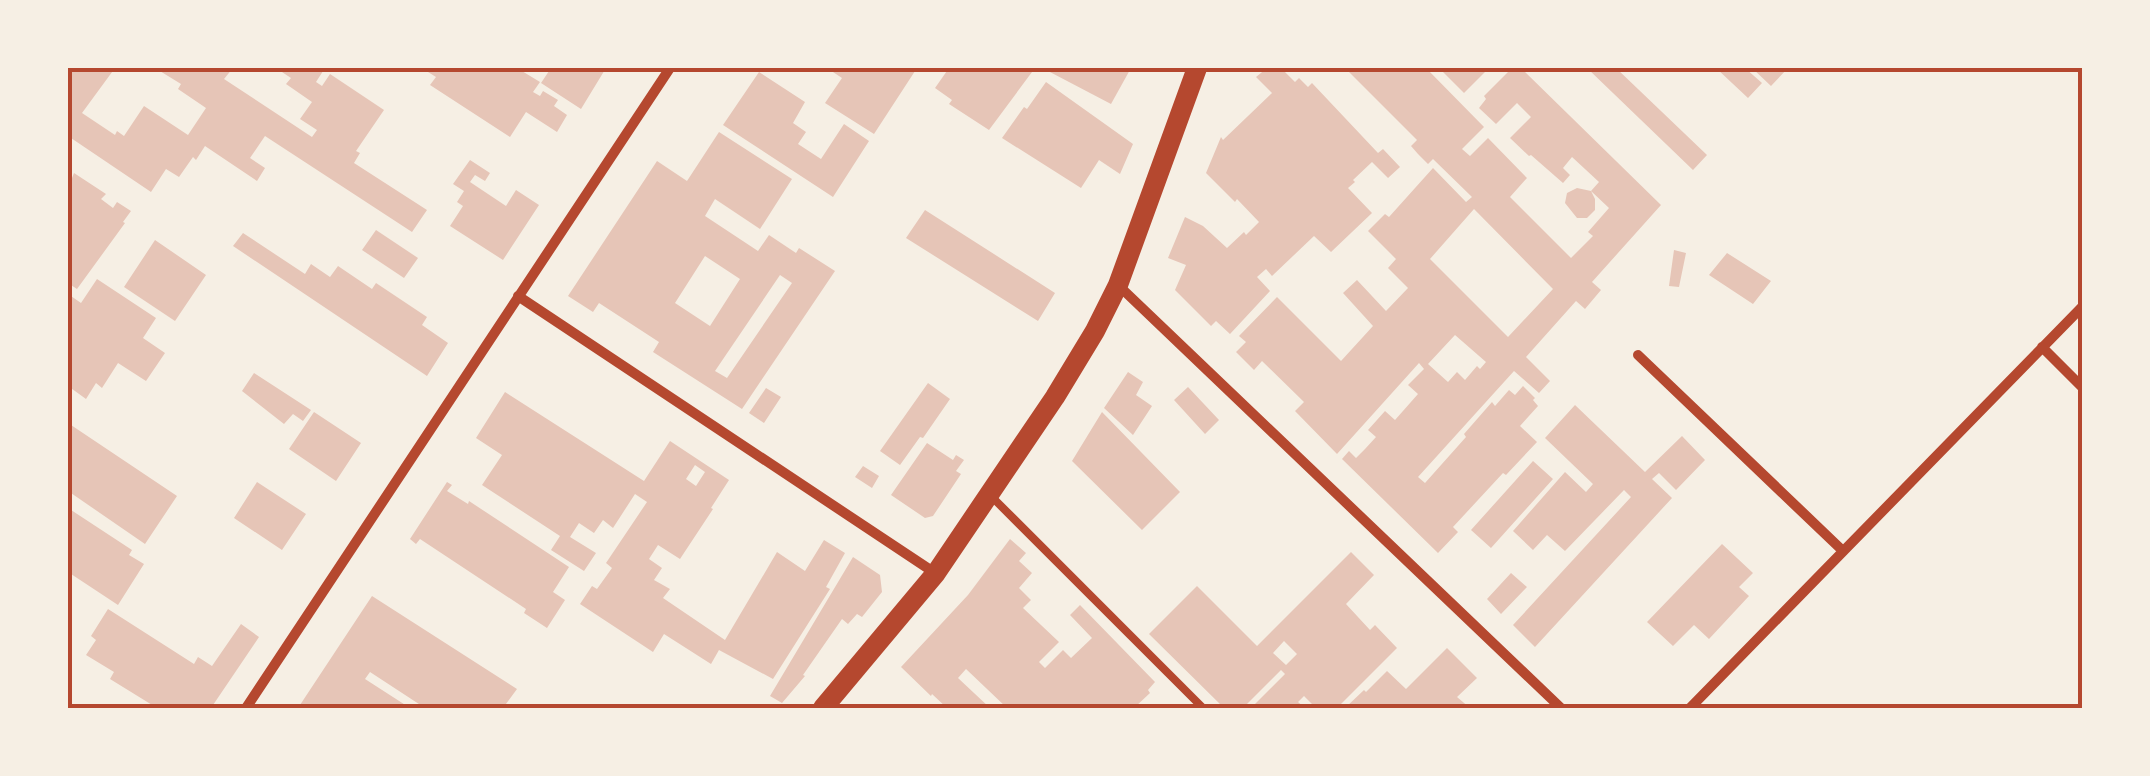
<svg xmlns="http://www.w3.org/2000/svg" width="2150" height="776" font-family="'Fira Sans Condensed',sans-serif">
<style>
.building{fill:#e6c5b7;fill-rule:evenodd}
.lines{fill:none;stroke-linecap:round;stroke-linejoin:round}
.service{stroke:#b5482f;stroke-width:8}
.minor{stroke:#b5482f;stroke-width:10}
.secondary{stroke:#b5482f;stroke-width:20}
.neatline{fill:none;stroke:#b5482f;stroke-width:4}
</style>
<rect width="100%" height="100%" fill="#f6efe4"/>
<path class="building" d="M68 68H115L82 113 115 135 117 131 124 136 144 106 188 135 206 108 178 89 181 84 155 68H233L224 79 312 137 317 130 300 119 312 102 286 84 291 78 276 68H325L316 82 322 86 330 74 384 110 356 151 360 153 354 163 427 210 412 232 265 136 250 158 265 168 257 181 205 146 196 160 193 157 179 177 166 169 151 192 68 136Z
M431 68H510L515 70 517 68 540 82 533 92 540 96 543 91 558 100 554 106 567 115 557 132 526 112 510 137 430 85 436 77 428 72Z
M551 68H606L581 109 541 83Z
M827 68H917L874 134 825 103 842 78Z
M949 68H1026L1032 72 989 130 949 104 952 100 935 88Z
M1050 68H1131L1111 104 1048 71Z
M1267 68H1281L1295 82 1299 78 1308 87 1312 83 1378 153 1383 149 1400 167 1388 178 1372 162 1353 180 1355 182 1348 188 1372 213 1331 252 1314 236 1272 276 1266 269 1257 277 1270 291 1230 334 1216 321 1211 326 1175 290 1186 265 1168 258 1185 217 1203 226 1227 248 1244 232 1246 235 1259 222 1237 199 1235 202 1206 173 1221 137 1223 140 1272 93 1256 77Z
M1345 68H1426L1484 127 1462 149 1470 156 1488 138 1527 178 1510 197 1571 258 1593 236 1588 232 1609 208 1591 191 1595 199V210L1587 218H1577L1565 203 1567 193 1577 188 1591 191 1599 182 1572 157 1563 168 1570 175 1563 183 1531 155 1529 156 1510 138 1531 117 1517 103 1496 124 1479 108 1486 99 1484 96 1512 68H1521L1661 205 1592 282 1601 290 1585 309 1576 301 1526 357 1550 381 1539 393 1514 371 1418 477 1425 483 1466 437 1464 434 1492 402 1495 406 1509 390 1515 395 1523 386 1535 398 1533 400 1538 406 1520 426 1537 442 1506 475 1503 473 1453 527 1458 532 1438 553 1342 459 1349 451 1356 458 1365 449 1376 437 1368 430 1385 411 1395 420 1418 394 1408 385 1424 369 1419 363 1337 454 1295 411 1304 402 1262 361 1254 370 1236 352 1246 342 1239 336 1277 297 1341 361 1373 326 1343 293 1357 280 1386 311 1408 288 1388 268 1396 259 1368 231 1385 214 1389 217 1433 168 1466 202 1472 197 1433 159 1428 164 1418 154 1411 146 1417 140ZM1474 209 1553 289 1508 337 1430 259ZM1455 335 1486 362 1480 369 1477 366 1465 380 1457 372 1448 382 1428 364Z
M1439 68H1489L1464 93Z
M1587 68H1616L1707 155 1693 170Z
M1716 68H1745L1762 83 1748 98Z
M1752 68H1788L1771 86Z
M759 72 805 102 793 123 806 132 798 144 821 159 844 124 869 141 833 197 723 125Z
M1046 82 1133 144 1120 174 1099 160 1081 188 1002 138 1024 107 1027 109Z
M719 132 792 179 760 229 715 199 705 216 758 251 769 235 796 253 799 248 835 271 742 409 653 352 659 342 599 303 593 312 568 296 657 161 687 181ZM705 256 740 279 710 326 675 303ZM780 275 792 283 727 378 715 371Z
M470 160 490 173 485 181 475 175 470 182 506 206 516 190 539 205 503 260 450 226 463 206 457 202 464 191 453 184Z
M74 173 106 194 101 199 113 208 117 202 131 211 123 222 125 223 77 289 68 283V175L72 178Z
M925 210 1055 293 1038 321 906 238Z
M376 230 418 258 404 278 362 250Z
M243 233 305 274 311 264 330 277 338 266 372 289 376 283 427 317 422 325 448 343 427 376 233 246Z
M155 240 206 275 175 321 124 287Z
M1674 250 1686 253 1679 287 1669 286Z
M1727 253 1771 281 1753 304 1709 275Z
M97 279 156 318 143 338 165 353 146 381 118 363 102 388 96 383 86 399 68 386V294L81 303Z
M1128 372 1143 382 1136 395 1152 406 1133 435 1104 408Z
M254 373 311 410 303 421 293 414 284 424 242 391Z
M928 383 950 399 923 438 920 437 900 465 880 451Z
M1188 387 1219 420 1205 434 1174 400Z
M766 388 781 397 764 423 749 413Z
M505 392 644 481 670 441 729 480 711 508 713 509 680 559 658 545 649 559 662 568 654 580 670 589 663 598 725 640 777 552 805 571 824 540 845 553 826 587 830 589 773 679 719 650 711 664 664 634 653 652 580 604 592 586 597 589 612 568 606 563 647 502 635 494 613 528 603 520 594 533 579 523 570 537 596 553 584 571 551 550 560 536 482 485 502 455 476 438ZM695 465 705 472 696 486 686 479Z
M1575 405 1645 472 1682 436 1705 460 1676 490 1659 473 1652 479 1672 498 1535 647 1513 625 1631 497 1624 490 1565 551 1547 535 1533 550 1513 531 1565 472 1586 492 1593 484 1545 438Z
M314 412 361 443 336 481 289 449Z
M1102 412 1180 492 1142 530 1072 461Z
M68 423 177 496 145 544 68 491Z
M927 443 953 460 956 455 964 460 956 471 961 474 933 516 925 518 891 495Z
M1533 461 1553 479 1491 548 1471 530Z
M863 466 879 476 872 488 855 477Z
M257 482 306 514 282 550 234 518Z
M447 482 452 485 447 491 468 504 469 501 569 567 553 592 565 600 547 628 524 613 526 609 420 539 416 544 410 539Z
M68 508 132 550 129 555 144 564 118 605 68 572Z
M1010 539 1026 553 1019 561 1032 573 1019 588 1031 600 1023 608 1059 642 1039 662 1045 668 1063 650 1071 658 1092 638 1070 615 1080 605 1155 682 1148 690 1150 693 1134 708H1007L966 669 958 678 990 708H947L932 694 931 696 901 667 968 595Z
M1722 544 1753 573 1739 587 1749 596 1709 639 1694 625 1673 646 1647 622Z
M1351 552 1374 575 1346 604 1370 630 1375 625 1397 648 1337 708H1316L1304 696 1298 702 1305 708H1251L1285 674 1281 670 1243 708H1224L1149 634 1197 586 1257 646ZM1284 641 1297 654 1286 665 1273 653Z
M853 557 880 575 882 592 862 617 857 614 848 624 842 619 803 675 805 676 782 703 770 696Z
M1511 573 1527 587 1501 614 1487 599Z
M372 596 517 689 503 708H425L370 672 365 679 410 708H298Z
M108 609 194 664 198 657 212 666 241 624 259 637 211 708H157L110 679 114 672 86 655 96 640 91 636Z
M1447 648 1477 678 1457 697 1470 708H1345L1364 690 1366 692 1387 671 1406 689Z"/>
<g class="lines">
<path class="service" d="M990 495 1203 708"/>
<path class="minor" d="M1118 285 1561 708
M518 296 935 573
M2042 347 2082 387
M1638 355 1843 551
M246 708 670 68
M1690 708 2082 307"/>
<path class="secondary" d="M823 708 936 573 1055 397 1095 331 1118 285 1197 68"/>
</g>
<rect width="2150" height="776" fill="none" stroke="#f6efe4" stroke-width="140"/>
<rect x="70" y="70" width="2010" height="636" class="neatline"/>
</svg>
